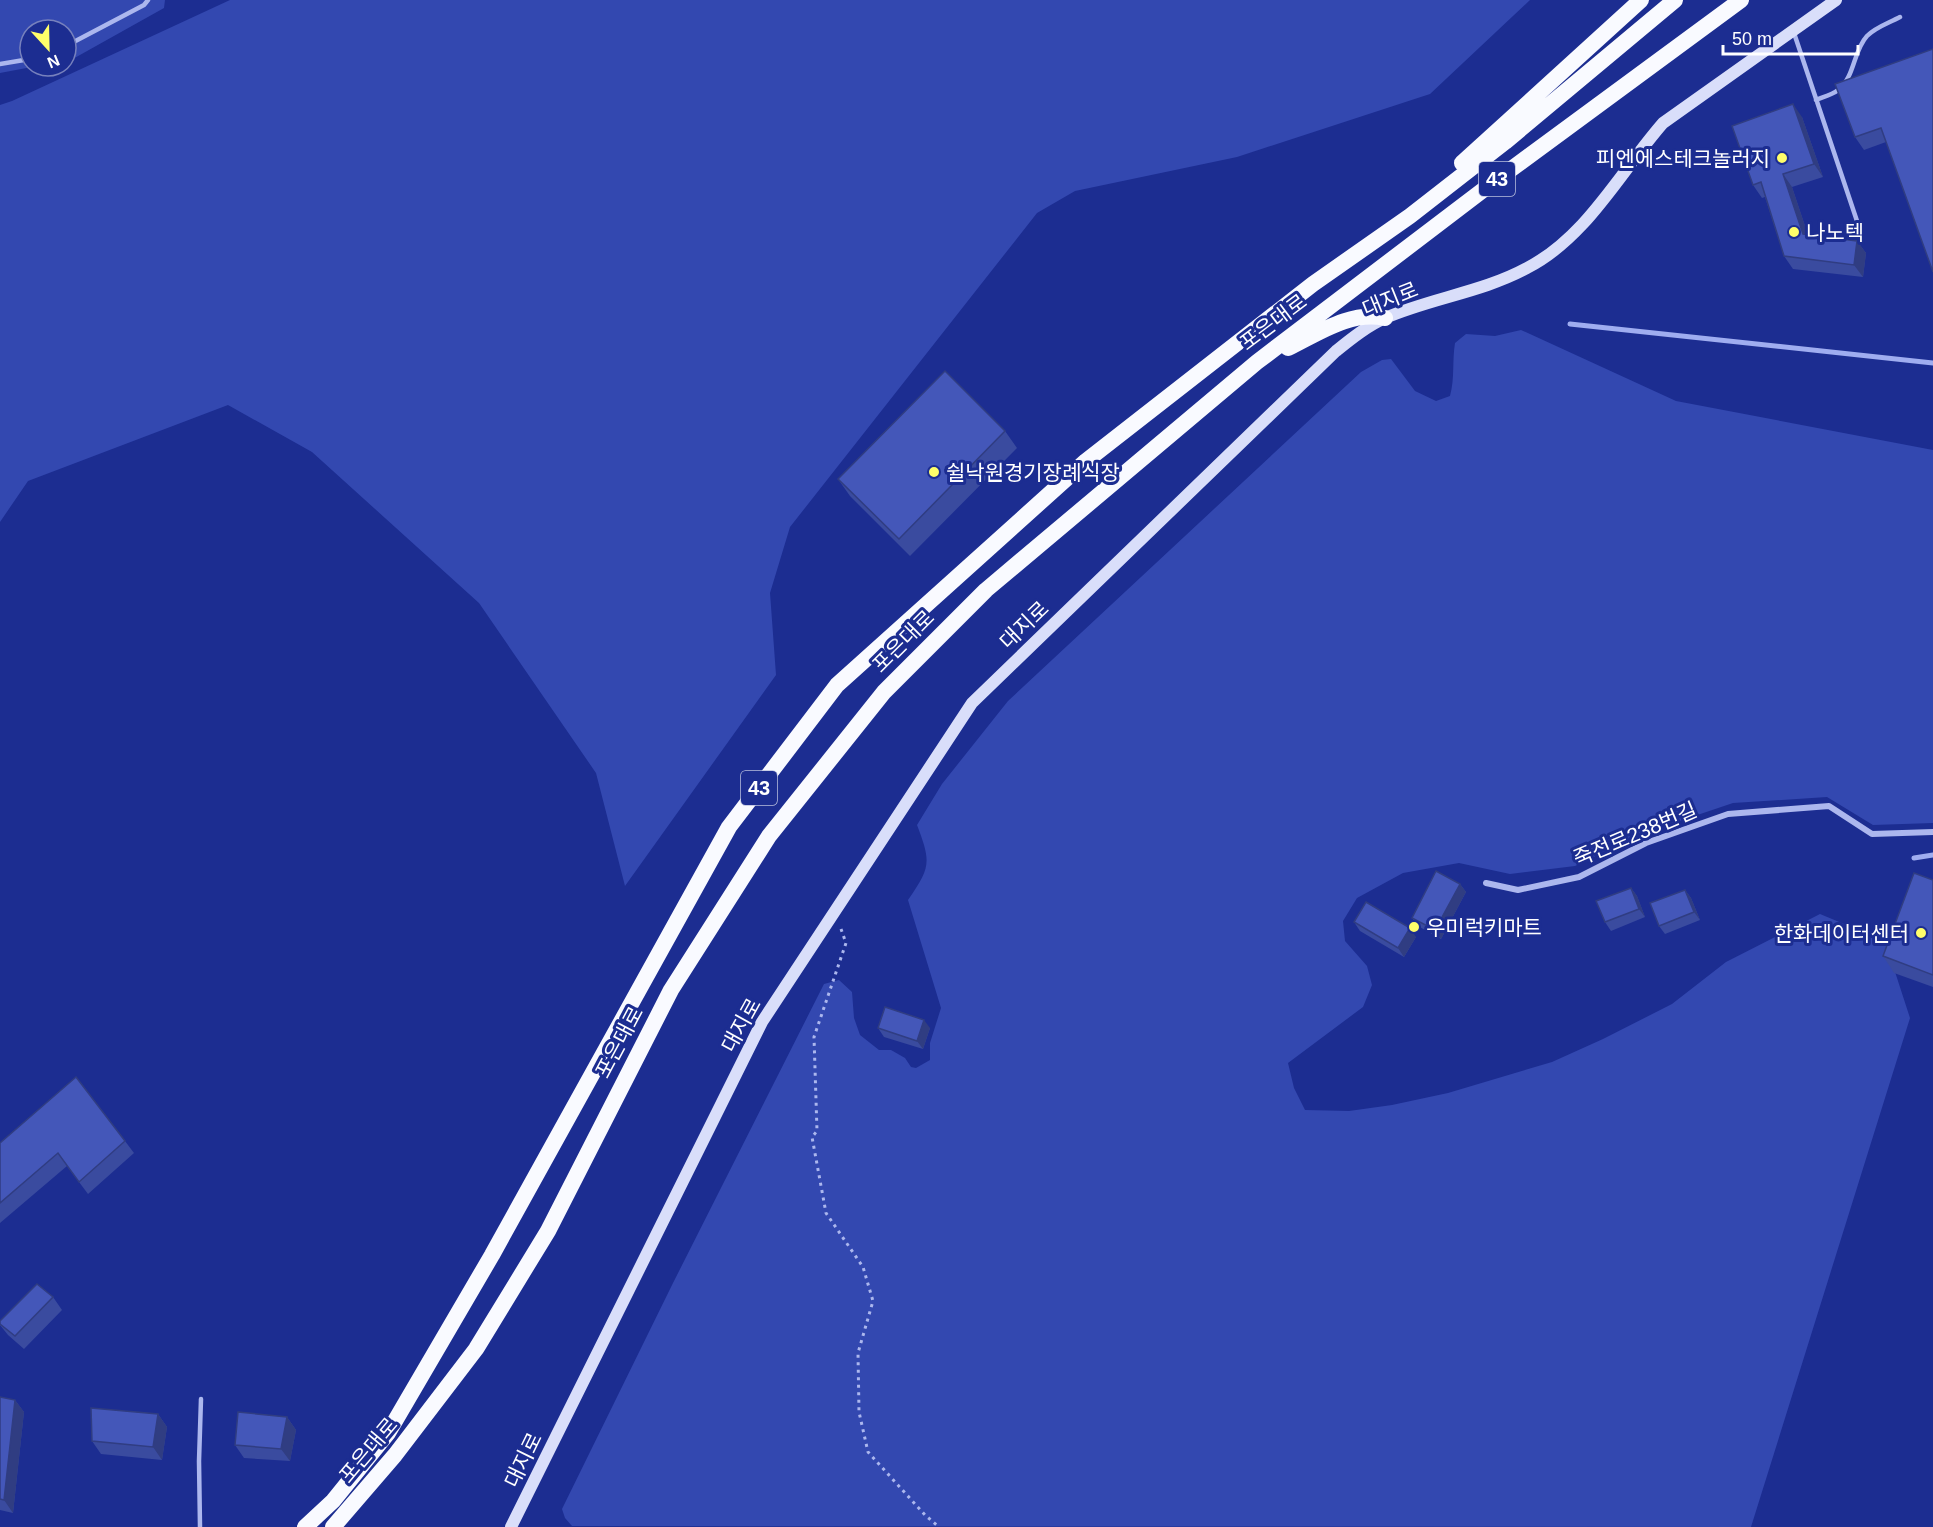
<svg xmlns="http://www.w3.org/2000/svg" width="1933" height="1527" font-family="Helvetica,'Noto Sans KR',sans-serif">
<style>
.green{fill:#3348b0}
.lines{fill:none;stroke-linecap:round;stroke-linejoin:round}
.stream{stroke:#9fadf0;stroke-width:5}
.path{stroke:#acb7ee;stroke-width:3;stroke-dasharray:3 4.5;stroke-linecap:butt}
.service{stroke:#acb7ee;stroke-width:4.5}
.minor{stroke:#acb7ee;stroke-width:6}
.secondary{stroke:#d9defa;stroke-width:12}
.trunk{stroke:#f9faff;stroke-width:16}
.wall{fill:#3a4b9f}
.shaded-wall{fill:#303d82}
.building{fill:#4457b9;stroke:#303d82;stroke-width:1.5}
.poi-dot{fill:#fffe6a;stroke:#1c2d91;stroke-width:2}
.labels{text-anchor:middle;dominant-baseline:central;stroke-width:6;stroke-linejoin:round;paint-order:stroke}
.shield{fill:#1c2d91;stroke:#bbc0de;stroke-width:1.5}
.shield-label{font-size:20px;font-weight:bold;fill:#fff}
.poi-label{font-size:21px;fill:#fff;stroke:#1c2d91;text-anchor:start}
.street-label{font-size:21px;fill:#fff;stroke:#1c2d91}
</style>
<rect width="100%" height="100%" fill="#1c2d91"/>
<path class="green" d="M0 0H165L164 8 71 60 66 61V30H30V66H37L0 73Z
M230 0H1530L1430 94 1237 157 1075 191 1037 213 790 527 770 593 776 675 625 886 596 773 479 603 312 452 228 405 28 481 0 522V105L12 101Z
M1521 330 1676 401 1933 450V823L1873 825 1827 797 1733 803 1638 835 1575 866 1510 874 1459 863 1403 873 1357 898 1343 921 1345 941 1367 966 1372 985 1363 1007 1288 1063 1294 1088 1305 1110 1349 1111 1392 1105 1448 1093 1552 1062 1603 1039 1672 1004 1726 962 1820 914 1885 941 1910 1018 1751 1527 572 1526 565 1518 562 1509 673 1283 824 984 839 980 852 992 854 1018 860 1035 879 1050H891L905 1058 911 1067 916 1068 930 1060V1043L941 1008 908 900C931 867 931 862 917 825L942 784 1008 701 1361 372 1382 360 1391 359 1415 391 1436 401 1450 396C1455 378 1452 361 1455 343L1466 334 1495 336Z"/>
<g class="lines">
<path class="stream" d="M1570 324 1933 363
M1914 858 1933 855"/>
<path class="path" d="M841 929 846 943 814 1037 817 1131 812 1137 826 1213 863 1267 873 1301 858 1353 859 1412 868 1452 925 1515 939 1527"/>
<path class="service" d="M1794 33 1859 227
M66 46 144 5 148 0
M0 64 30 59
M1816 100C1823 97 1832 95 1838 90 1855 77 1853 51 1867 36 1876 27 1889 23 1900 17
M200 1527 199 1461 201 1399"/>
<path class="minor" d="M1486 883 1518 890 1579 877 1646 843 1728 814 1829 806 1872 834 1933 832"/>
<path class="secondary" d="M511 1527 762 1022 972 703 1336 351C1351 339 1367 326 1385 318 1431 298 1483 292 1527 268 1587 237 1620 172 1663 123L1836 0"/>
<path class="trunk" d="M1462 163 1641 0
M1288 348C1317 334 1351 310 1385 318
M305 1527 333 1501 388 1433 492 1255 729 827 837 685 1086 461 1313 284 1410 216 1505 142 1675 0
M333 1527 395 1455 476 1349 548 1231 671 990 769 836 884 692 986 590 1257 362 1491 184 1741 0"/>
</g>
<path class="wall" d="M1933 49 1886 142 1864 150 1855 137Z
M1802 117 1823 177 1792 187 1808 235 1857 241 1866 253 1863 277 1793 269 1784 256 1765 197 1762 198 1753 185Z
M1005 431 1017 448 910 556 850 496 838 479Z
M1933 880V987L1894 973 1883 956Z
M1460 884 1466 892 1441 939 1418 926 1412 918Z
M1631 888 1637 896 1645 917 1611 931 1605 922Z
M1685 890 1691 898 1700 920 1665 934 1659 926Z
M1354 922 1416 937 1404 957 1360 931Z
M878 1028H930L923 1049 884 1037Z
M125 1141 134 1153 88 1194 67 1166 0 1223V1143Z
M53 1297 62 1310 24 1349 8 1335 0 1325V1321Z
M0 1397 15 1400 24 1412 13 1513 0 1510Z
M158 1414 167 1427 162 1460 101 1454 92 1441Z
M287 1417 296 1430 290 1461 244 1458 235 1445Z"/>
<path class="shaded-wall" d="M1793 104 1802 117 1823 177 1814 164Z
M1783 174 1792 187 1812 247 1803 234Z
M1857 241 1866 253 1863 277 1854 265Z
M1460 884 1466 892 1441 939 1435 930Z
M1631 888 1637 896 1645 917 1639 909Z
M1685 890 1691 898 1700 920 1694 912Z
M1410 928 1416 937 1404 957 1398 948Z
M924 1020 930 1028 923 1049 917 1041Z
M15 1400 24 1412 13 1513 4 1500Z
M158 1414 167 1427 162 1460 153 1447Z
M287 1417 296 1430 290 1461 281 1449Z"/>
<path class="building" d="M1933 49V272L1881 128 1855 137 1835 84Z
M1793 104 1814 164 1783 174 1803 234 1857 241 1854 265 1784 256 1761 182 1753 185 1732 126Z
M945 371 1005 431 899 539 838 479Z
M1436 871 1460 884 1435 930 1412 918Z
M1914 873 1933 880V975L1883 956Z
M1631 888 1639 909 1605 922 1596 901Z
M1685 890 1694 912 1659 926 1650 903Z
M1366 902 1410 928 1398 948 1354 922Z
M885 1007 924 1020 917 1041 878 1028Z
M76 1077 125 1141 79 1182 58 1153 0 1203V1143Z
M37 1284 53 1297 15 1336 0 1324V1321Z
M0 1397 15 1400 4 1500 0 1499Z
M91 1408 158 1414 153 1447 92 1441Z
M238 1412 287 1417 281 1449 235 1445Z"/>
<g class="poi-dot">
<circle cx="1782" cy="158" r="6"/>
<circle cx="1794" cy="232" r="6"/>
<circle cx="934" cy="472" r="6"/>
<circle cx="1414" cy="927" r="6"/>
<circle cx="1921" cy="933" r="6"/>
</g>
<g class="labels">
<g class="shield">
<rect x="1479" y="162" width="36" height="34" rx="4.5"/>
<rect x="741" y="771" width="36" height="34" rx="4.5"/>
</g>
<g class="shield-label">
<text x="1497" y="179">43</text>
<text x="759" y="788">43</text>
</g>
<g class="poi-label">
<text x="1770" y="158" text-anchor="end">피엔에스테크놀러지</text>
<text x="1806" y="232">나노텍</text>
<text x="946" y="472">쉴낙원경기장례식장</text>
<text x="1426" y="927">우미럭키마트</text>
<text x="1909" y="933" text-anchor="end">한화데이터센터</text>
</g>
<g class="street-label">
<text transform="translate(1390 299) rotate(-22)">대지로</text>
<text transform="translate(1273 322) rotate(-37)">포은대로</text>
<text transform="translate(1024 625) rotate(-44)">대지로</text>
<text transform="translate(903 641) rotate(-45)">포은대로</text>
<text transform="translate(1635 834) rotate(-23)">죽전로238번길</text>
<text transform="translate(741 1025) rotate(-61)">대지로</text>
<text transform="translate(619 1042) rotate(-62)">포은대로</text>
<text transform="translate(368 1450) rotate(-50)">포은대로</text>
<text transform="translate(523 1460) rotate(-64)">대지로</text>
</g>
</g>
<g transform="translate(48 48) rotate(158)"><circle r="28" fill="#1c2d91" stroke="#7781bd" stroke-width="1.5"/>
<path d="M0-4.5L10 22L0 15L-10 22Z" fill="#fffe6a"/>
<text y="-9" font-size="16" font-weight="bold" text-anchor="middle" fill="#ffffff">N</text>
</g>
<path d="M1723 45v9h135v-9" fill="none" stroke="#ffffff" stroke-width="3"/>
<text x="1732" y="45" font-size="18" fill="#ffffff" stroke="#1c2d91" stroke-width="4.5" paint-order="stroke">50 m</text>
</svg>
